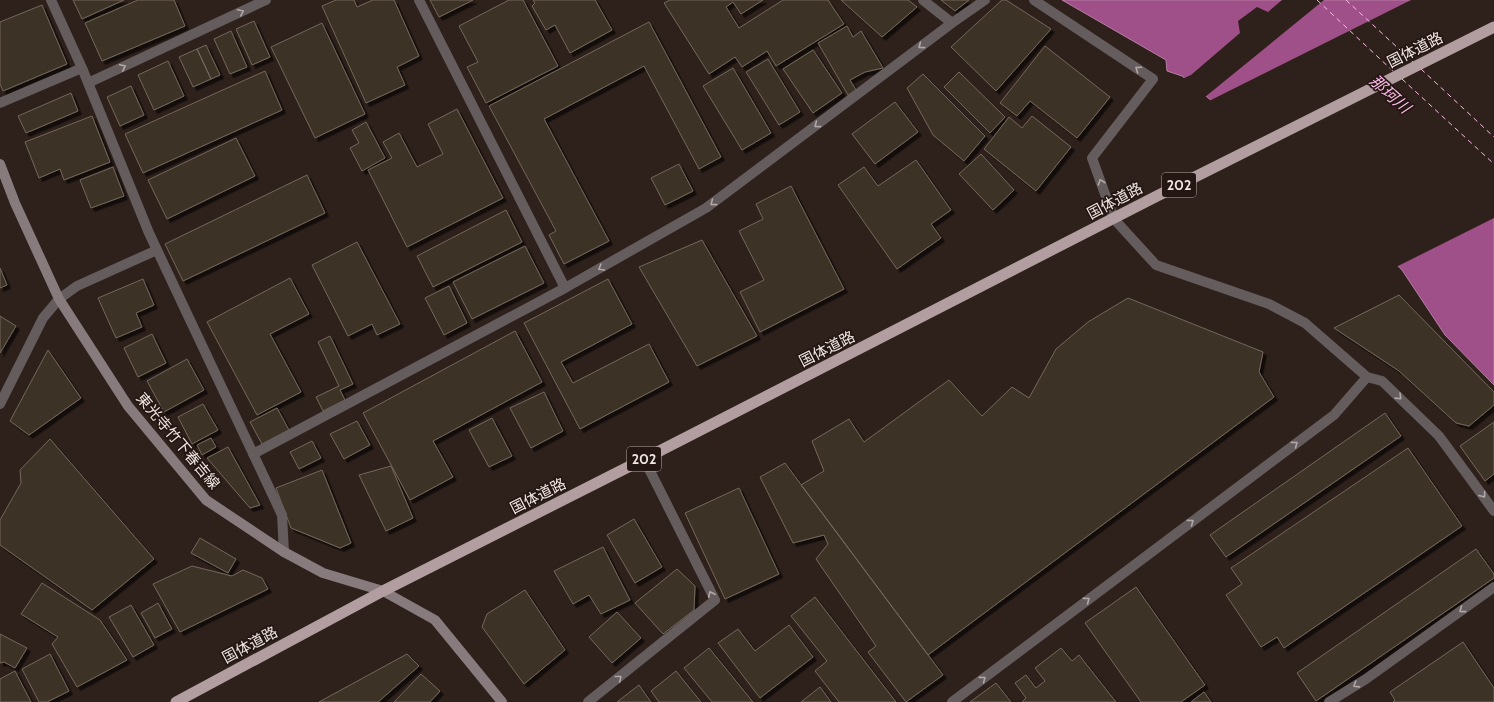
<svg xmlns="http://www.w3.org/2000/svg" width="1494" height="702" font-family="Cabin,'Noto Sans JP',sans-serif">
<style>
.water{fill:#9f5089;stroke:#b77da4}
.pier{fill:#2e201b}
.lines{fill:none;stroke-linecap:round;stroke-linejoin:round}
.ferry{stroke:#fdbbe8;stroke-width:1;stroke-dasharray:5 4;stroke-linecap:butt}
.building{fill:#3c3226;stroke:#74685b;filter:url(#shadow)}
.minor{stroke:#645c5d;stroke-width:10}
.secondary{stroke:#887b7d;stroke-width:10}
.trunk{stroke:#b29ea0;stroke-width:11}
.oneway{stroke:#b1a8a7}
.labels{text-anchor:middle;dominant-baseline:central;stroke-width:3.5;stroke-linejoin:round;paint-order:stroke}
.shield{fill:#241612;stroke:#b3a8a4;stroke-width:1}
.shield-label{font-size:14px;font-weight:bold;fill:#f0e6e3}
.street-label{font-size:15px;fill:#f0e6e3;stroke:#241612}
.water-label{font-size:16px;font-style:italic;fill:#fdbbe8;stroke:#241612}
</style>
<defs>
<filter id="shadow"><feDropShadow dx="3.5" dy="3.5" stdDeviation="0" flood-color="#0009"/></filter>
</defs>
<rect width="100%" height="100%" fill="#2e201b"/>
<path class="water" d="M1062 0H1494V385L1445 335 1402 270 1312 185 1182 76 1167 71 1166 60Z"/>
<path class="pier" d="M1282 0H1324L1205 97 1182 79 1191 75 1240 33 1238 21 1257 7 1268 12Z
M1411 0H1494V218L1396 267 1311 187 1209 101Z"/>
<g class="lines">
<path class="ferry" d="M1317 0 1394 72
M1346 0 1413 62
M1421 69 1494 137
M1402 79 1494 164"/>
</g>
<path class="building" d="M73 0H124L82 19Z
M138 0H174L185 26 102 61 85 23Z
M336 0H354L357 7 373 0H394L419 56 397 67 405 85 366 103 322 6Z
M430 0H473L439 17Z
M509 0H523L558 66 486 103 467 67 478 62 459 26Z
M533 0H595L612 30 570 53 555 25 546 30 532 6 535 3Z
M670 0H763L741 14 733 2 726 7 739 28 783 0H828L844 24 776 66 767 51 742 67 735 57 709 74 664 3Z
M841 0H908L917 7 882 37Z
M941 0H969L955 11Z
M1002 0H1006L1051 29 996 91 951 47Z
M42 5 67 64 3 91 0 84V22Z
M254 21 270 57 252 65 236 29Z
M649 22 721 157 699 169 644 66 544 119 609 241 564 264 549 235 556 231 489 106Z
M322 23 365 114 315 138 271 47Z
M847 26 853 37 861 31 883 68 865 72 850 80 856 90 848 95 818 43Z
M231 31 247 67 230 74 214 39Z
M206 45 220 75 211 79 197 49Z
M1045 46 1110 97 1077 138 1030 101 1017 116 1000 103Z
M197 49 211 79 193 87 179 57Z
M813 50 842 93 813 113 783 69Z
M768 59 800 112 779 125 746 72Z
M168 61 184 96 154 110 138 75Z
M733 68 771 133 742 150 703 86Z
M265 71 282 110 143 173 125 134Z
M959 72 1005 117 990 133 944 87Z
M923 74 985 136 964 161 933 135 907 88Z
M131 86 144 115 120 126 107 97Z
M71 93 78 111 26 133 18 116Z
M895 102 918 132 875 164 852 134Z
M457 109 503 198 407 247 368 170 392 158 383 142 399 133 417 167 443 154 428 124Z
M92 116 110 162 64 180 60 169 39 178 25 142Z
M1032 116 1071 147 1036 191 984 149 1009 117 1022 128Z
M366 122 385 158 362 171 350 148 359 143 352 130Z
M236 138 255 176 167 219 148 180Z
M981 154 1014 190 993 210 959 174Z
M916 160 951 210 931 224 941 238 897 269 838 185 864 167 878 186Z
M679 164 693 191 665 205 651 178Z
M113 167 124 196 91 208 80 180Z
M307 175 325 213 183 281 165 244Z
M791 186 844 289 760 332 740 292 764 280 739 231 763 219 756 204Z
M506 210 522 242 433 287 417 256Z
M702 240 757 336 697 366 639 267Z
M357 242 400 324 377 335 372 324 348 336 312 265Z
M525 246 544 283 472 319 453 282Z
M0 268 7 285 0 288Z
M290 278 309 314 270 334 301 392 257 415 207 322Z
M143 279 154 305 136 313 142 327 116 338 98 298Z
M608 279 632 324 561 362 573 383 649 344 669 382 580 429 524 323Z
M449 286 467 323 444 335 425 298Z
M1399 295 1494 392V405L1469 426 1456 423 1399 371 1334 328Z
M1128 298 1263 352 1259 372 1274 397 928 655 801 485 824 471 812 441 849 419 864 442 949 380 982 416 1012 387 1029 398 1056 349 1088 322Z
M0 316 16 326 0 353Z
M515 331 542 382 433 441 453 477 410 500 363 413Z
M152 334 166 363 138 377 124 348Z
M330 336 353 384 340 390 345 400 323 411 316 397 339 386 318 342Z
M48 350 81 398 29 435 10 421Z
M187 359 204 390 164 412 147 381Z
M544 392 563 431 531 448 510 408Z
M203 404 218 430 192 444 178 417Z
M277 408 289 430 262 444 250 422Z
M1385 413 1401 436 1226 557 1210 535Z
M492 418 512 456 489 467 469 430Z
M357 421 370 445 344 459 330 434Z
M1494 422V474L1485 481 1460 446Z
M211 438 216 447 202 455 197 445Z
M50 439 154 559 92 610 0 545V520L21 483 20 470Z
M312 441 321 458 299 469 290 452Z
M228 447 260 505 250 508 207 458Z
M1408 448 1462 526 1284 648 1277 637 1261 647 1226 595 1242 584 1231 568Z
M785 463 943 675 906 702 868 652 876 646 816 559 828 544 824 535 793 543 760 477Z
M391 466 413 518 386 531 359 475Z
M322 470 351 543 340 548 291 528 276 488Z
M739 488 779 574 725 599 685 513Z
M634 519 662 567 635 583 607 535Z
M200 538 236 559 228 573 191 553Z
M603 547 630 600 601 614 589 595 573 604 554 571Z
M1476 549 1494 574V578L1316 701 1297 673Z
M192 566 232 576 243 570 262 578 268 589 180 632 153 584Z
M677 569 695 586 694 610 663 634 635 603Z
M42 583 100 620 127 660 77 687 52 644 58 637 21 614Z
M1136 587 1205 685 1181 702H1141L1085 623Z
M525 590 565 650 524 684 482 627 487 614Z
M815 597 896 702H839L815 671 827 661 791 616Z
M158 603 172 629 155 638 141 613Z
M131 605 154 645 133 657 109 617Z
M617 612 641 638 612 663 589 637Z
M789 625 813 657 760 698 718 643 738 629 755 651Z
M0 634 27 648 15 668 4 662 0 663Z
M1463 642 1494 688V702H1393L1395 700 1390 692Z
M709 648 753 702H712L684 668Z
M1061 648 1072 661 1079 655 1116 702H1022L1026 698 1015 683 1026 675 1036 688 1045 681 1035 668Z
M50 654 69 691 47 702H39L22 669Z
M407 654 419 666 378 702H319Z
M15 671 31 702H0V679Z
M676 671 701 702H659L651 691Z
M421 674 440 691 430 702H394Z
M996 683 1011 702H970Z
M639 685 651 702H617Z
M820 687 831 702H801Z
M1204 692 1211 702H1191Z"/>
<g class="lines">
<path class="minor" d="M51 0 82 68 149 233 282 515 284 552
M419 0 565 288
M923 0 952 23 985 0
M1034 0 1153 79 1092 158 1114 219 1156 265 1269 304 1305 323 1367 377 1382 381 1439 436 1494 511
M88 83 266 0
M0 103 82 68
M0 404 43 318 59 299 77 286 157 250
M253 454 565 288 706 208 952 23
M588 702 715 600 644 459
M952 702 1334 415 1367 377
M1329 702 1366 679 1494 587"/>
<path class="secondary" d="M0 164 15 203 59 299 128 406 206 500 284 552 323 573 383 591 435 620 502 702"/>
<path class="trunk" d="M176 702 383 591 644 459 1157 196 1494 27"/>
</g>
<defs><path id="oneway-chevron" d="M-2-3.5L2.5 0L-2 3.5" fill="none" stroke-width="1.6" stroke-linecap="round" stroke-linejoin="round"/></defs>
<g class="oneway">
<use href="#oneway-chevron" transform="translate(241 12) rotate(-25)"/>
<use href="#oneway-chevron" transform="translate(921 46) rotate(143)"/>
<use href="#oneway-chevron" transform="translate(123 67) rotate(-25)"/>
<use href="#oneway-chevron" transform="translate(1138 69) rotate(-146)"/>
<use href="#oneway-chevron" transform="translate(817 125) rotate(143)"/>
<use href="#oneway-chevron" transform="translate(1101 182) rotate(-109)"/>
<use href="#oneway-chevron" transform="translate(713 203) rotate(143)"/>
<use href="#oneway-chevron" transform="translate(601 268) rotate(150)"/>
<use href="#oneway-chevron" transform="translate(1399 397) rotate(44)"/>
<use href="#oneway-chevron" transform="translate(1295 444) rotate(-37)"/>
<use href="#oneway-chevron" transform="translate(1483 495) rotate(54)"/>
<use href="#oneway-chevron" transform="translate(1191 522) rotate(-37)"/>
<use href="#oneway-chevron" transform="translate(711 594) rotate(-115)"/>
<use href="#oneway-chevron" transform="translate(1087 600) rotate(-37)"/>
<use href="#oneway-chevron" transform="translate(1462 610) rotate(144)"/>
<use href="#oneway-chevron" transform="translate(619 678) rotate(-39)"/>
<use href="#oneway-chevron" transform="translate(983 679) rotate(-37)"/>
<use href="#oneway-chevron" transform="translate(1356 685) rotate(148)"/>
</g>
<g class="labels">
<g class="shield">
<rect x="1162" y="173" width="34" height="24" rx="3"/>
<rect x="627" y="447" width="34" height="24" rx="3"/>
</g>
<g class="shield-label">
<text x="1179" y="185">202</text>
<text x="644" y="459">202</text>
</g>
<g class="street-label">
<text transform="translate(1415 50) rotate(-27)">国体道路</text>
<text transform="translate(1115 201) rotate(-28)">国体道路</text>
<text transform="translate(827 349) rotate(-27)">国体道路</text>
<text transform="translate(178 441) rotate(50)">東光寺竹下春吉線</text>
<text transform="translate(538 496) rotate(-27)">国体道路</text>
<text transform="translate(250 645) rotate(-28)">国体道路</text>
</g>
<g class="water-label">
<text transform="translate(1390 94) rotate(42)">那珂川</text>
</g>
</g>
</svg>
